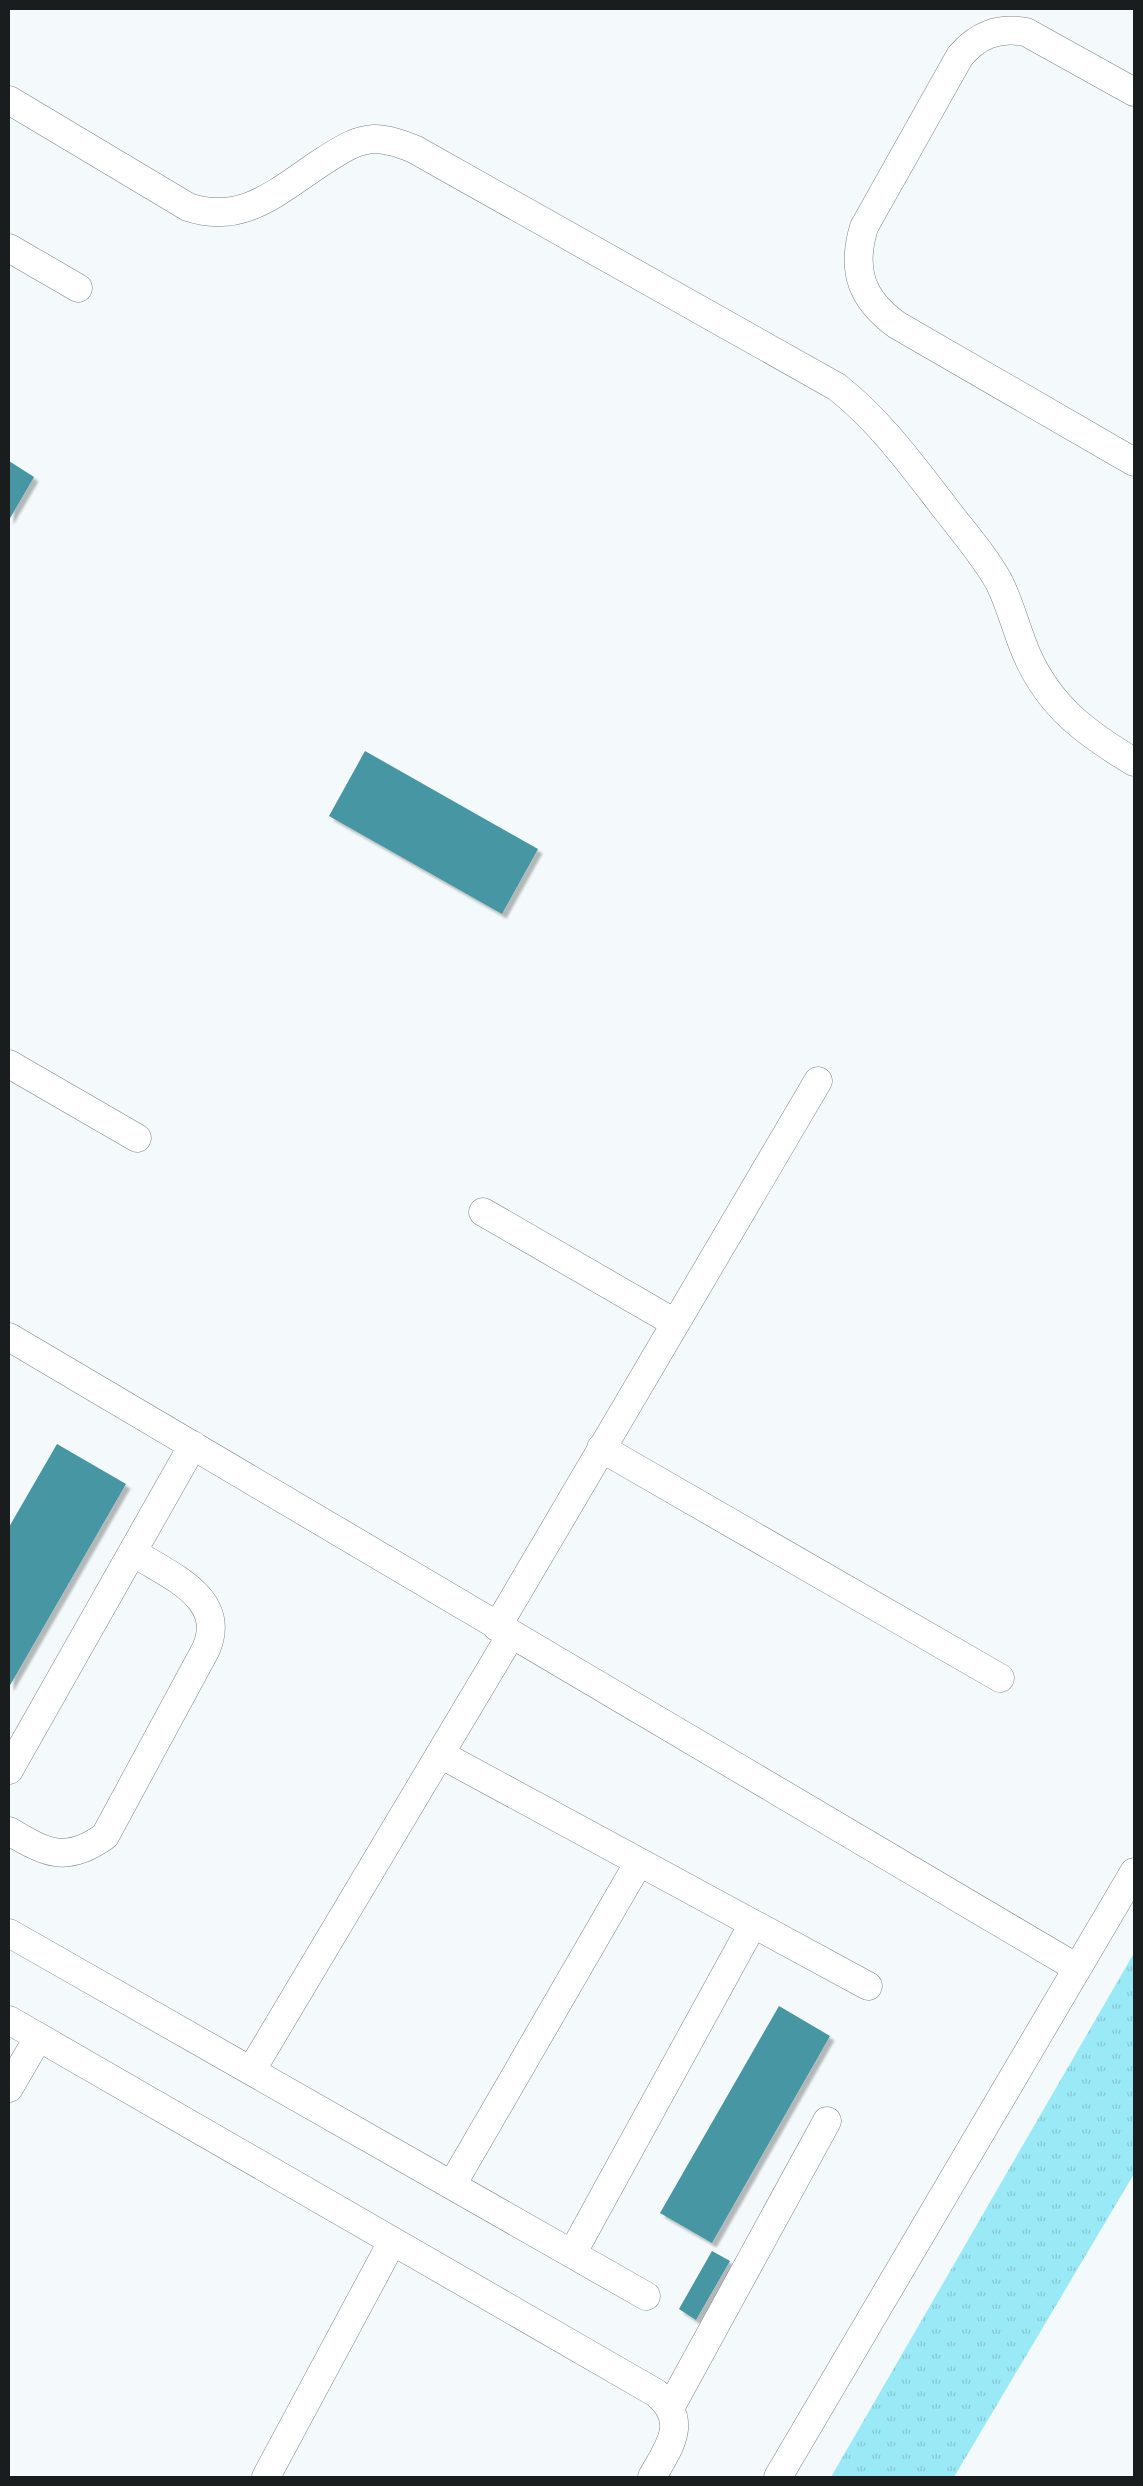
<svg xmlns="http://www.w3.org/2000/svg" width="1143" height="2486" font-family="'Varela Round',sans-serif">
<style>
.grass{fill:url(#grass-tufts)}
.building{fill:#4696a4;filter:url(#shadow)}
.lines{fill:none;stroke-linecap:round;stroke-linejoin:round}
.minor-casing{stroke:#7f8485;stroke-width:29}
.minor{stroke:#fff;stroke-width:28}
</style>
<defs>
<pattern id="grass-tufts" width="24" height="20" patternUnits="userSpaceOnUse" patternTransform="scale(1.25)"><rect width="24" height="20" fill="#9ae9f6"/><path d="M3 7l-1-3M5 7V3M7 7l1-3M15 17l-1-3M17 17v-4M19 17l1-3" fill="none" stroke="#84c7d2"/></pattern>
<filter id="shadow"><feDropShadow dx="4.5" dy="4.5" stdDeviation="1" flood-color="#0004"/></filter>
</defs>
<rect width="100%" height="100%" fill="#f4fafb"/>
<path class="grass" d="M1134 1953V2174L954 2477H831Z"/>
<path class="building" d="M9 461 34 477 9 520Z
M365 751 538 849 502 914 329 816Z
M57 1444 126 1484 9 1687V1527Z
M779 2006 830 2036 712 2243 660 2213Z
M712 2251 730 2261 696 2320 679 2309Z"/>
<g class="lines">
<g class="minor-casing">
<path id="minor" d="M1134 92 1026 32C998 27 978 35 960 56L864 227C851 270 861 299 897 325L1134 462
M9 100 188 207C244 226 280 189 325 160 341 150 355 140 374 139 388 139 401 144 414 149L837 387C880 421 911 464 945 508 964 533 985 556 1000 584 1011 607 1017 632 1027 655 1050 707 1087 734 1134 762
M9 248 78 288
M9 1064 137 1138
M483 1212 675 1323
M9 1337 1077 1968
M601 1448 1000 1678
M497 1627 818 1081
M440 1754 868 1986
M9 1770 193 1445
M9 1831C46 1853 66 1864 105 1836L206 1649C228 1597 169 1576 133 1552
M9 1933 646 2296
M9 2020 656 2393C690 2421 669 2447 652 2477
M251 2071 511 1635
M9 2088 38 2038
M452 2185 639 1862
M572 2254 753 1924
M670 2408 827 2121
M266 2477 392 2242
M778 2477 1134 1872"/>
</g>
<use href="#minor" class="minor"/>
</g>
<rect width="1143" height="2486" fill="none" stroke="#1a1d1d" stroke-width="20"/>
</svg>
